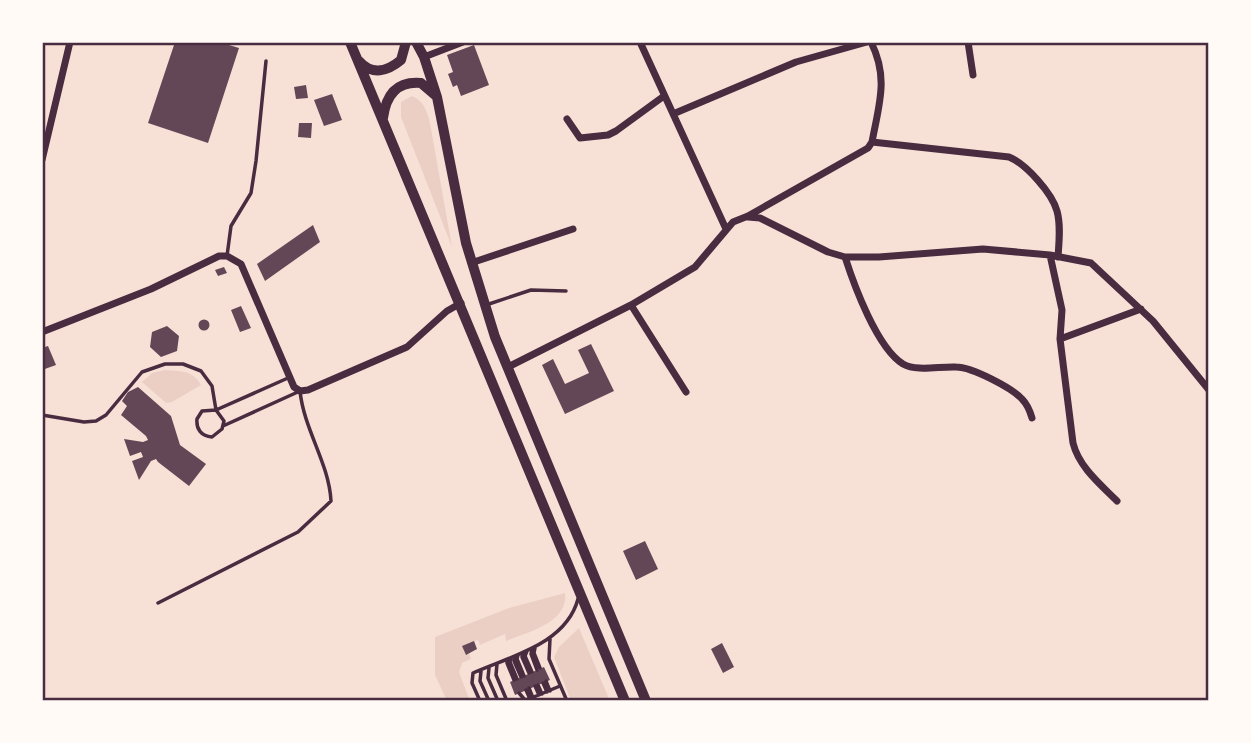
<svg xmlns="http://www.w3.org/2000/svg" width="1251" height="743" font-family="'Nunito Sans',sans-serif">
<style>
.green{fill:#ebcfc5}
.building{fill:#644757}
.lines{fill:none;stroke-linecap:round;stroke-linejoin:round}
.service{stroke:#4a2c40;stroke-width:3.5}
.minor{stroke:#4a2c40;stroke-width:7}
.primary{stroke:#4a2c40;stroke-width:10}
.neatline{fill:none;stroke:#4a2c40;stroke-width:2.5}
</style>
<rect width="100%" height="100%" fill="#f7e1d7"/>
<path class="green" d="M412 96C424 101 427 111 430 123L452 247 401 117V102Z
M165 370C180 371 193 370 201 385L172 402 166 403 142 382 152 373Z
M565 593C569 622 528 632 506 641L505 634 480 645 478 640 463 646 466 654 469 653 471 659 462 663 459 672 470 701H447L435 675V637L509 608Z
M579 628 610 701H571L554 657 559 647Z"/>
<path class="building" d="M175 42H219L239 48 208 143 148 123Z
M474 45 489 85 461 96 457 85 453 87 448 74 453 72 447 55Z
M306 85 308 98 296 99 294 87Z
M332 94 342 120 324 126 314 100Z
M299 123H312L311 138 298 137Z
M313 225 320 242 265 281 257 264Z
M224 267 227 273 218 276 215 270Z
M241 306 251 328 240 332 231 310Z
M198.5 325a5.5 5.5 0 1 1 11 0a5.5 5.5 0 1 1-11 0Z
M167 326 179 336 177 351 161 357 150 347 152 332Z
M591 344 614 391 565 414 542 365 553 359 565 384 589 373 578 350Z
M48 346 56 365 42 370V348Z
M138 387 171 416 180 445 206 464 189 486 158 462 156 459 151 461 139 480 132 461 143 457 141 452 130 456 124 439 143 442 148 440 146 436 121 415 127 406 122 401 128 392Z
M645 541 658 569 636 580 623 551Z
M474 641 477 649 466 655 462 646Z
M722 643 734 667 723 673 711 649Z
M544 667 550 680 515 695 510 682Z"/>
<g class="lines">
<path class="service" d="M227 256 231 226 251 193 256 161 266 61
M486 305 531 290 566 291
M42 415 84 422 96 421 106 415 142 372 165 364H183L201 371 212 386 216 410 224 421 222 429 212 437C201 436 196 429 197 419L202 411 216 410 288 378
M158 603 298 532 331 501C329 463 304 430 300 391L223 426
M550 639 549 659 567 701
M535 648 534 653 540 668
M532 649 531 654 537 670
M527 651 525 656 532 672
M523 653 522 657 529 673
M518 655 517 659 524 676
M515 656 514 661 521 677
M511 658 510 662 517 679
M508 659 507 663 514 680
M497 664 496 675 507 701
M489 668 488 678 498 701
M481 671 480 681 489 701
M546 681 550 691
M543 683 547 692
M538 685 542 694
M535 686 539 695
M529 688 533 698
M526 690 530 699
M519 693 525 700 529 699 560 686
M480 701 472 683 473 673C511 656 566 644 578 599"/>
<path class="minor" d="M640 42 726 229
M968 42 973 75
M424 57 463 42
M673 114 796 62 867 42
M567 119 580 138 608 135 616 131 664 96
M872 142 1009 157C1026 164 1052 193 1057 211 1061 225 1059 242 1058 257
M42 160 70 42
M748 217 760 218 828 252 845 257H879L983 249 1050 255 1091 263 1153 321 1209 390
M1050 255 1062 310 1060 339 1073 443C1079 467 1100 484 1117 501
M845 257C854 285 877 348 903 364 917 372 940 366 956 367 972 367 1012 388 1022 399 1028 405 1030 411 1032 418
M471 263 573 229
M631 305 686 392
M42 332 151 289 219 256H227L241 264 294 387 300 391 308 390 407 347 447 311 461 303
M1060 339 1141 309
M508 367 631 305 695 267 733 222 748 216 868 148 872 142C879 104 889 78 871 42"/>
<path class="primary" d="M350 42 625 701
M416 42 424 57 437 97 466 243 495 337 646 701
M359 61C372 76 388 71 401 60L406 42
M383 118C386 95 397 81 421 83L435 95"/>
</g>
<rect width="1251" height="743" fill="none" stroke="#fffaf5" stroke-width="88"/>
<rect x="44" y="44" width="1163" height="655" class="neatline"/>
</svg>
